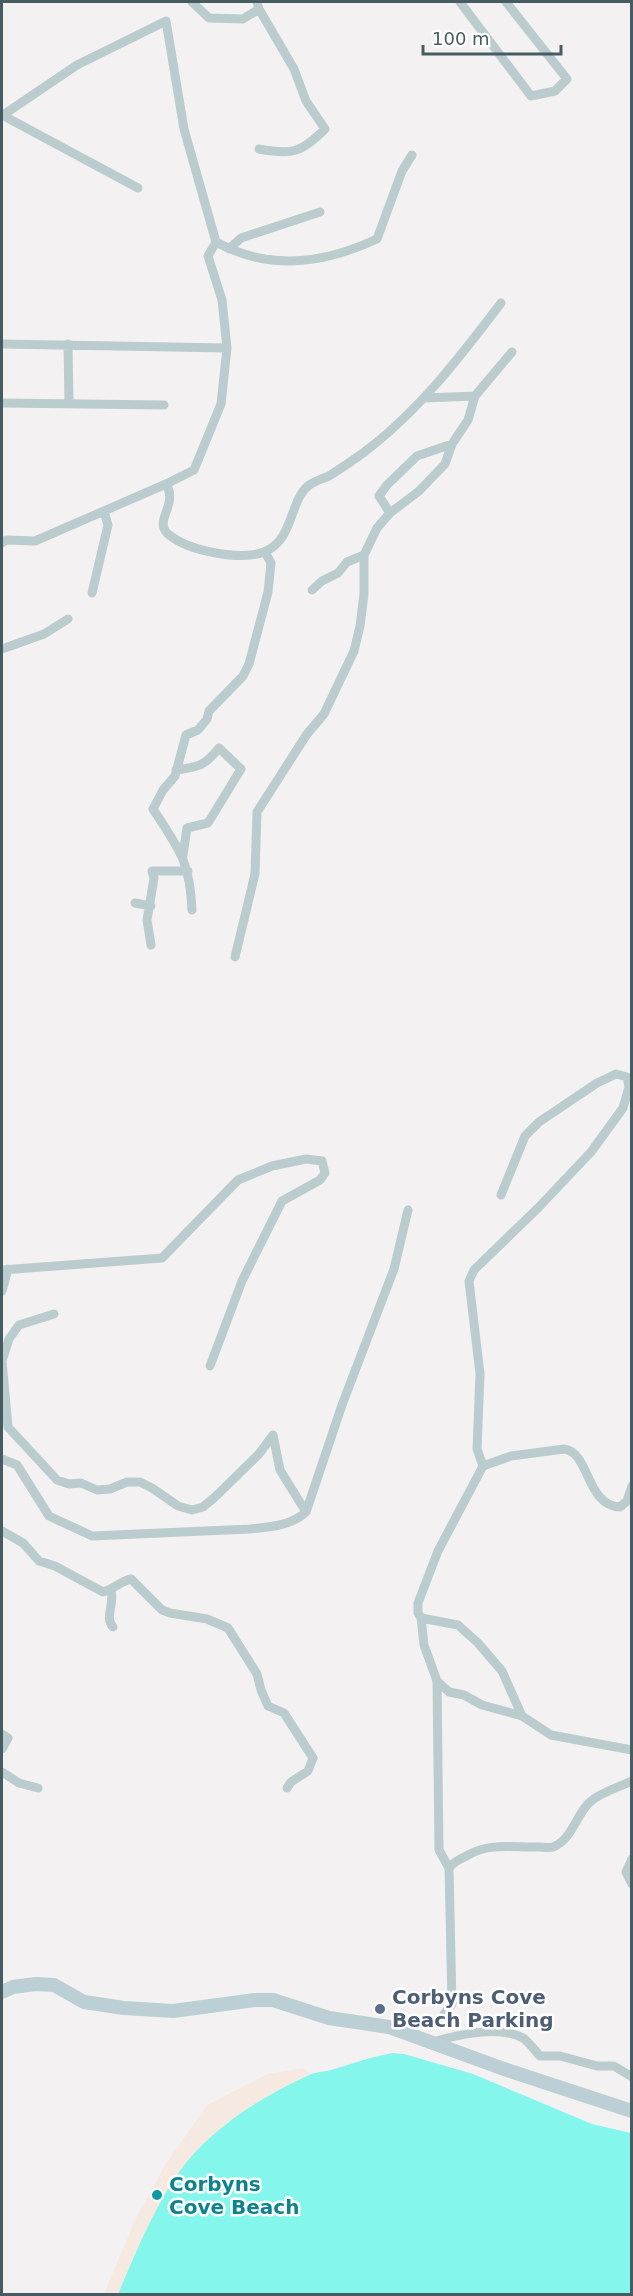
<svg xmlns="http://www.w3.org/2000/svg" width="633" height="2296" font-family="'DejaVu Sans',sans-serif">
<style>
.sand{fill:#f6e9e1}
.water{fill:#85f6ec}
.lines{fill:none;stroke-linecap:round;stroke-linejoin:round}
.street{stroke:#bbcccf;stroke-width:9}
.secondary{stroke:#bbcfd5;stroke-width:14}
.service-dot{fill:#5c6f8a;stroke:#fff;stroke-width:2}
.culture-dot{fill:#0f9aa8;stroke:#fff;stroke-width:2}
.labels{text-anchor:middle;dominant-baseline:central;stroke-width:5;stroke-linejoin:round;paint-order:stroke}
.service-label{font-size:20px;font-weight:bold;fill:#4e5e75;stroke:#fff;text-anchor:start}
.culture-label{font-size:20px;font-weight:bold;fill:#0d838f;stroke:#fff;text-anchor:start}
</style>
<rect width="100%" height="100%" fill="#f4f1f2"/>
<path class="sand" d="M303 2068 311 2074 228 2122 203 2144 155 2215 140 2242 118 2294H104L135 2220 165 2165 207 2105 268 2074Z"/>
<path class="water" d="M392 2053 404 2054 473 2074 592 2124 631 2133V2294H118C135 2254 152 2213 176 2176 208 2130 259 2098 309 2075 315 2072 323 2072 331 2070 351 2064 371 2057 392 2053Z"/>
<g class="lines">
<path class="street" d="M192 2 209 18 243 19 259 9 257 2
M460 2 531 96 555 91 567 79 506 2
M2 115 138 188
M3 115 77 65 166 21 184 129 216 242C269 271 323 264 377 239L402 171 412 155
M259 149C292 155 301 153 325 129L306 101 294 69 259 9
M229 249 241 238 320 212
M2 344 227 348
M68 344 69 404
M475 396 512 352
M2 403 164 405
M166 484C179 504 153 521 168 534 188 551 240 561 264 552 294 540 289 502 308 486 314 481 322 479 329 476 340 469 352 461 363 453 418 412 460 357 501 303
M390 513 379 496 387 485 417 456 452 444
M2 543 6 540 35 541 166 484 194 470 221 404 227 348 222 300 208 256 216 242
M312 590 322 581 338 573 347 562 364 555
M92 593 108 525 104 511
M2 649 44 634 68 619
M176 770C198 767 205 766 219 748L241 769 208 823 187 828 183 855
M135 903 151 906
M192 910C190 861 179 849 153 809L163 790 175 776 186 735 198 730 207 719 209 711 243 676 249 664 268 592 271 563 265 552
M151 945 147 920 154 878 152 871H188
M235 957 255 874 257 812 307 734 324 714 354 651 360 626 364 594V555L377 528 390 513 419 491 445 464 452 444 468 420 475 396 424 398
M2 1270 162 1258 238 1180 272 1166 306 1159 322 1161 325 1173 320 1180 282 1201 242 1281 210 1366
M2 1291 8 1269
M54 1314 19 1325 9 1339 2 1361 8 1427 57 1480 69 1484 81 1483 97 1490 110 1489 127 1482H140L152 1488 178 1506 192 1510 203 1507 215 1497 259 1454 273 1435
M273 1435 280 1470 306 1512
M2 1459 17 1465 49 1516 92 1536 250 1529C269 1527 291 1526 306 1512L342 1405 394 1269 408 1210
M483 1466 477 1449 480 1374 469 1281 474 1270 538 1208 591 1152 623 1108 629 1087 627 1077 616 1074 597 1083 539 1122 525 1136 501 1195
M632 1486 627 1501 620 1507C586 1506 590 1452 564 1449L511 1456 483 1466 438 1551 418 1603V1613L421 1618 458 1625 478 1643 502 1671 522 1716 551 1735 632 1750
M2 1531 23 1543 39 1561 55 1566 103 1592C114 1589 121 1581 131 1579L162 1610 170 1613 207 1619 228 1628 257 1674 261 1690 268 1706 284 1713 313 1758 308 1771 291 1782 287 1788
M111 1590C115 1605 104 1617 113 1627
M421 1618 424 1645 437 1681 449 1692 464 1695 482 1705 522 1716
M437 1681 439 1850 449 1868
M2 1734 8 1738 2 1749
M2 1772 19 1783 38 1788
M632 1859 626 1872 632 1884
M444 2014 452 2004 449 1868C454 1861 461 1859 468 1855 491 1842 514 1848 539 1847 543 1847 549 1848 553 1847 573 1839 576 1814 590 1802 601 1792 619 1787 632 1781
M433 2042C457 2035 499 2025 523 2038 529 2042 535 2051 540 2056H560L597 2066H614L632 2077"/>
<path class="secondary" d="M2 1992 13 1987 36 1984 54 1985 84 2002 124 2008 173 2011 255 2000H273L329 2018 389 2027 504 2069 632 2111"/>
</g>
<circle class="service-dot" cx="380" cy="2009" r="6"/>
<circle class="culture-dot" cx="157" cy="2195" r="6"/>
<g class="labels">
<g class="service-label">
<text x="392" y="1997">Corbyns Cove<tspan x="392" dy="23">Beach Parking</tspan></text>
</g>
<g class="culture-label">
<text x="169" y="2184">Corbyns<tspan x="169" dy="23">Cove Beach</tspan></text>
</g>
</g>
<rect width="633" height="2296" fill="none" stroke="#475c61" stroke-width="6"/>
<path d="M423 45v9h138v-9" fill="none" stroke="#475c61" stroke-width="3"/>
<text x="432" y="45" font-size="18" fill="#475c61" stroke="#ffffff" stroke-width="4.5" paint-order="stroke">100 m</text>
</svg>
